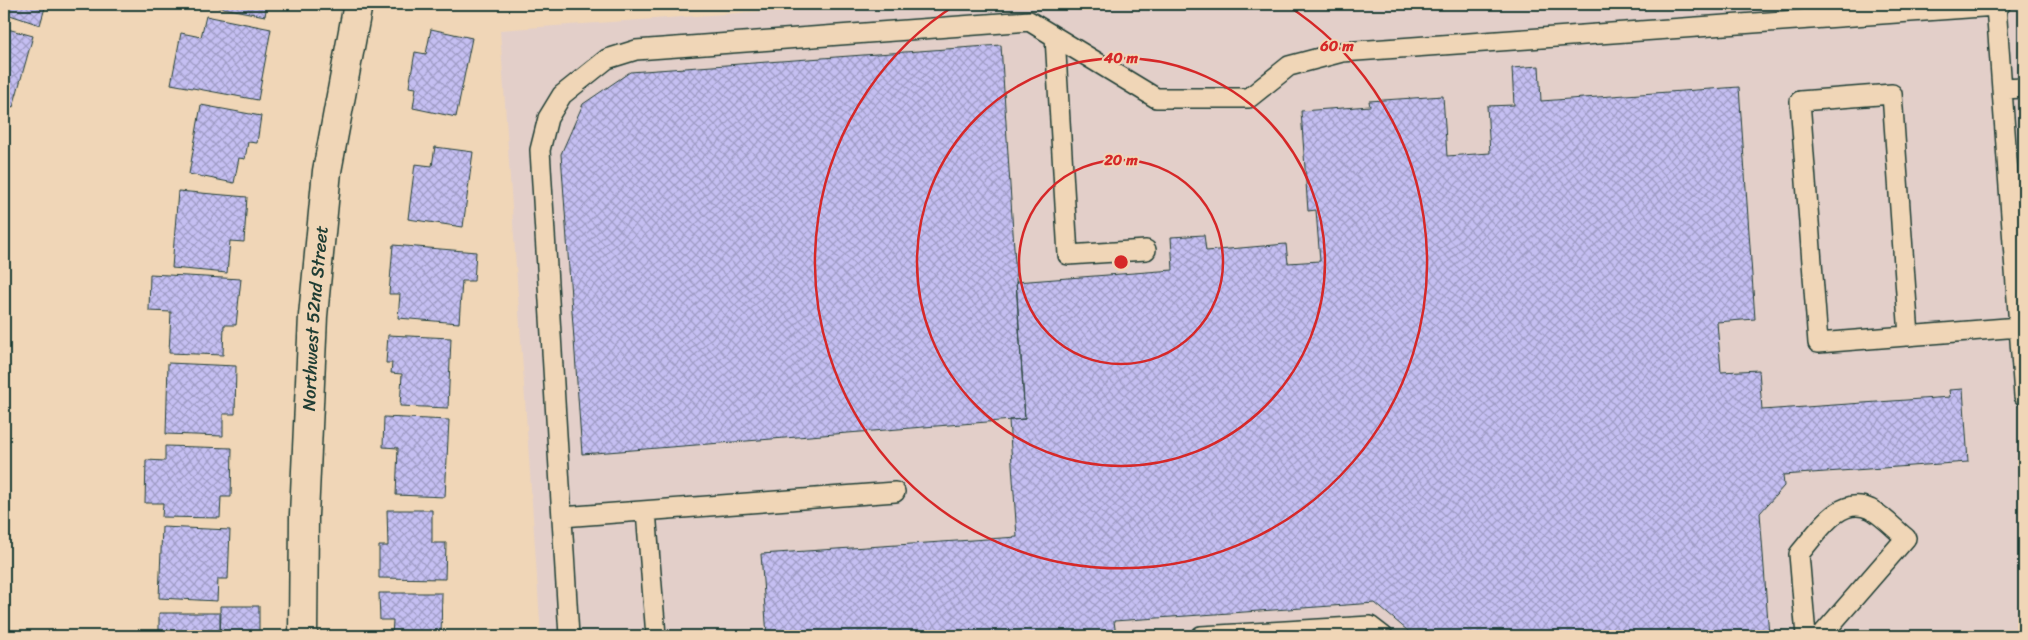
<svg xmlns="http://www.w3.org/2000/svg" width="2028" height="640" font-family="Sriracha,sans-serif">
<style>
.built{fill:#e3cfc9}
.building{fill:url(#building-cross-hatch);stroke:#1f3d34}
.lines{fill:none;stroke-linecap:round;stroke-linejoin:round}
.lane-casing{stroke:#1f3d34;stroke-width:22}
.street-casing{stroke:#1f3d34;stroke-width:31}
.lane{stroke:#f0d6b7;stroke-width:19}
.street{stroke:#f0d6b7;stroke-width:28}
.ring{fill:none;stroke:#d62828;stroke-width:2.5}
.labels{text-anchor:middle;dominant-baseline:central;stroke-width:4;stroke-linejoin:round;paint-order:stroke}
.street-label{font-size:18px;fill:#1f3d34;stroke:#f0d6b7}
.centre{fill:#d62828;stroke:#f0d6b7;stroke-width:2.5}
.ring-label{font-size:15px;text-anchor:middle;font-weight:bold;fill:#d62828;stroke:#f0d6b7;stroke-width:4;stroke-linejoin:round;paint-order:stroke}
</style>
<defs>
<pattern id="building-cross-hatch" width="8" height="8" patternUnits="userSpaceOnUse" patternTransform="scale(1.25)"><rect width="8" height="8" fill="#c5bff2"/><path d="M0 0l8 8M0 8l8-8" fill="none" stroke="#9f9cc5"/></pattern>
</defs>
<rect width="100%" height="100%" fill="#f0d6b7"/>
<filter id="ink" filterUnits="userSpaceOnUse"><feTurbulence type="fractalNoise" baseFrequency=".02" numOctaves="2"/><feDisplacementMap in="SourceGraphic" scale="10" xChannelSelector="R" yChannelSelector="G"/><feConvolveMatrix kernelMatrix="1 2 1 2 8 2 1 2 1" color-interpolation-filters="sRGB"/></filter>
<g filter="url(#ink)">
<path class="built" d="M867 4H2024V636H541L500 30Z"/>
<path class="building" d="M4 4H46L40 25 4 13Z
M219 4H267L265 16 218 7Z
M206 16 271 29 258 100 171 84 181 33 201 37Z
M4 28 33 36 13 107 4 104Z
M431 29 472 38 456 117 413 108 416 88 409 87 415 52 426 54Z
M1001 45 1025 419 582 454 561 154 583 104 630 72Z
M1539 66 1541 101 1739 87 1755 319 1717 322 1721 372 1759 370 1762 410 1950 397 1949 390 1963 389 1968 462 1783 475 1784 486 1760 513 1769 636H1414L1375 603 1114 621 1116 636H767L761 554 1017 537 1009 420 1025 419 1016 282 1173 270 1171 237 1204 235 1206 251 1286 244 1288 263 1320 261 1316 210 1308 211 1301 111 1370 106 1369 101 1443 96 1447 156 1490 153 1487 106 1514 105 1512 68Z
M201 105 261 116 257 143 248 142 245 159 239 158 234 183 189 174Z
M4 118 10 119 4 146Z
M435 147 473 152 463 227 408 219 415 164 432 166Z
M178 191 247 197 244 242 230 241 227 273 172 268Z
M393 245 476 252 474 281H462L459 323 398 318 400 294H389Z
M150 274 241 279 236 325H224L223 355 169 353 171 312 149 311Z
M388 335 451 338 448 408 400 406 402 374 391 373 392 363H386Z
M168 363 236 366 235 414H223V436L166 434Z
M384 417 449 420 445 497 396 495 398 448 383 447Z
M165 446 232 448 231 497H221L220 518 162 517 163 503H145L146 460 165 461Z
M387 510H432V543H446L445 579 379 578V546H388Z
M162 527 230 530 228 579H218L217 601 159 598Z
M379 593H442L441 636H392L393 620H380Z
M220 606H259V636H220Z
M159 613H221L220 636H159Z"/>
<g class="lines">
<g class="lane-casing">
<path id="lane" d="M1996 6 2024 396
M1055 37 1068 255 1146 250
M2002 89 2024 88
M1909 336 1892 94 1800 101 1818 343 2019 327
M646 511 656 636
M562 517 895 492
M569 636 540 150 548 118 562 95 607 59 636 50 1029 21 1156 98H1249L1289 66 1342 52 1996 6 2001 4
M1201 636 1370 626 1383 636
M1806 636 1799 554C1816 535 1839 494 1870 509 1881 514 1896 530 1906 538L1821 636"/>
</g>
<g class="street-casing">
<g id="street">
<path id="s1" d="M303 636 304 515 313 316 327 171 358 4"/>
</g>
</g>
<use href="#lane" class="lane"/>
<use href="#street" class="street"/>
</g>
</g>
<g class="ring">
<circle cx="1121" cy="262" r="102"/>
<circle cx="1121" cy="262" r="204"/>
<path d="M1285 4A306 306 0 1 1 957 4"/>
</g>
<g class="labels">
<g class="street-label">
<text stroke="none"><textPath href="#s1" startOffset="318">Northwest 52nd Street</textPath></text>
</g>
</g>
<circle cx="1121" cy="262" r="8" class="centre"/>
<g class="ring-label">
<text x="1337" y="51">60 m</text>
<text x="1121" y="63">40 m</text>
<text x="1121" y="165">20 m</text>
</g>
<rect width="2028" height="640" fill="none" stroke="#f0d6b7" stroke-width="20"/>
<rect x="10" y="10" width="2008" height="620" fill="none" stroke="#1f3d34" stroke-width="2" filter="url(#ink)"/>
</svg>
